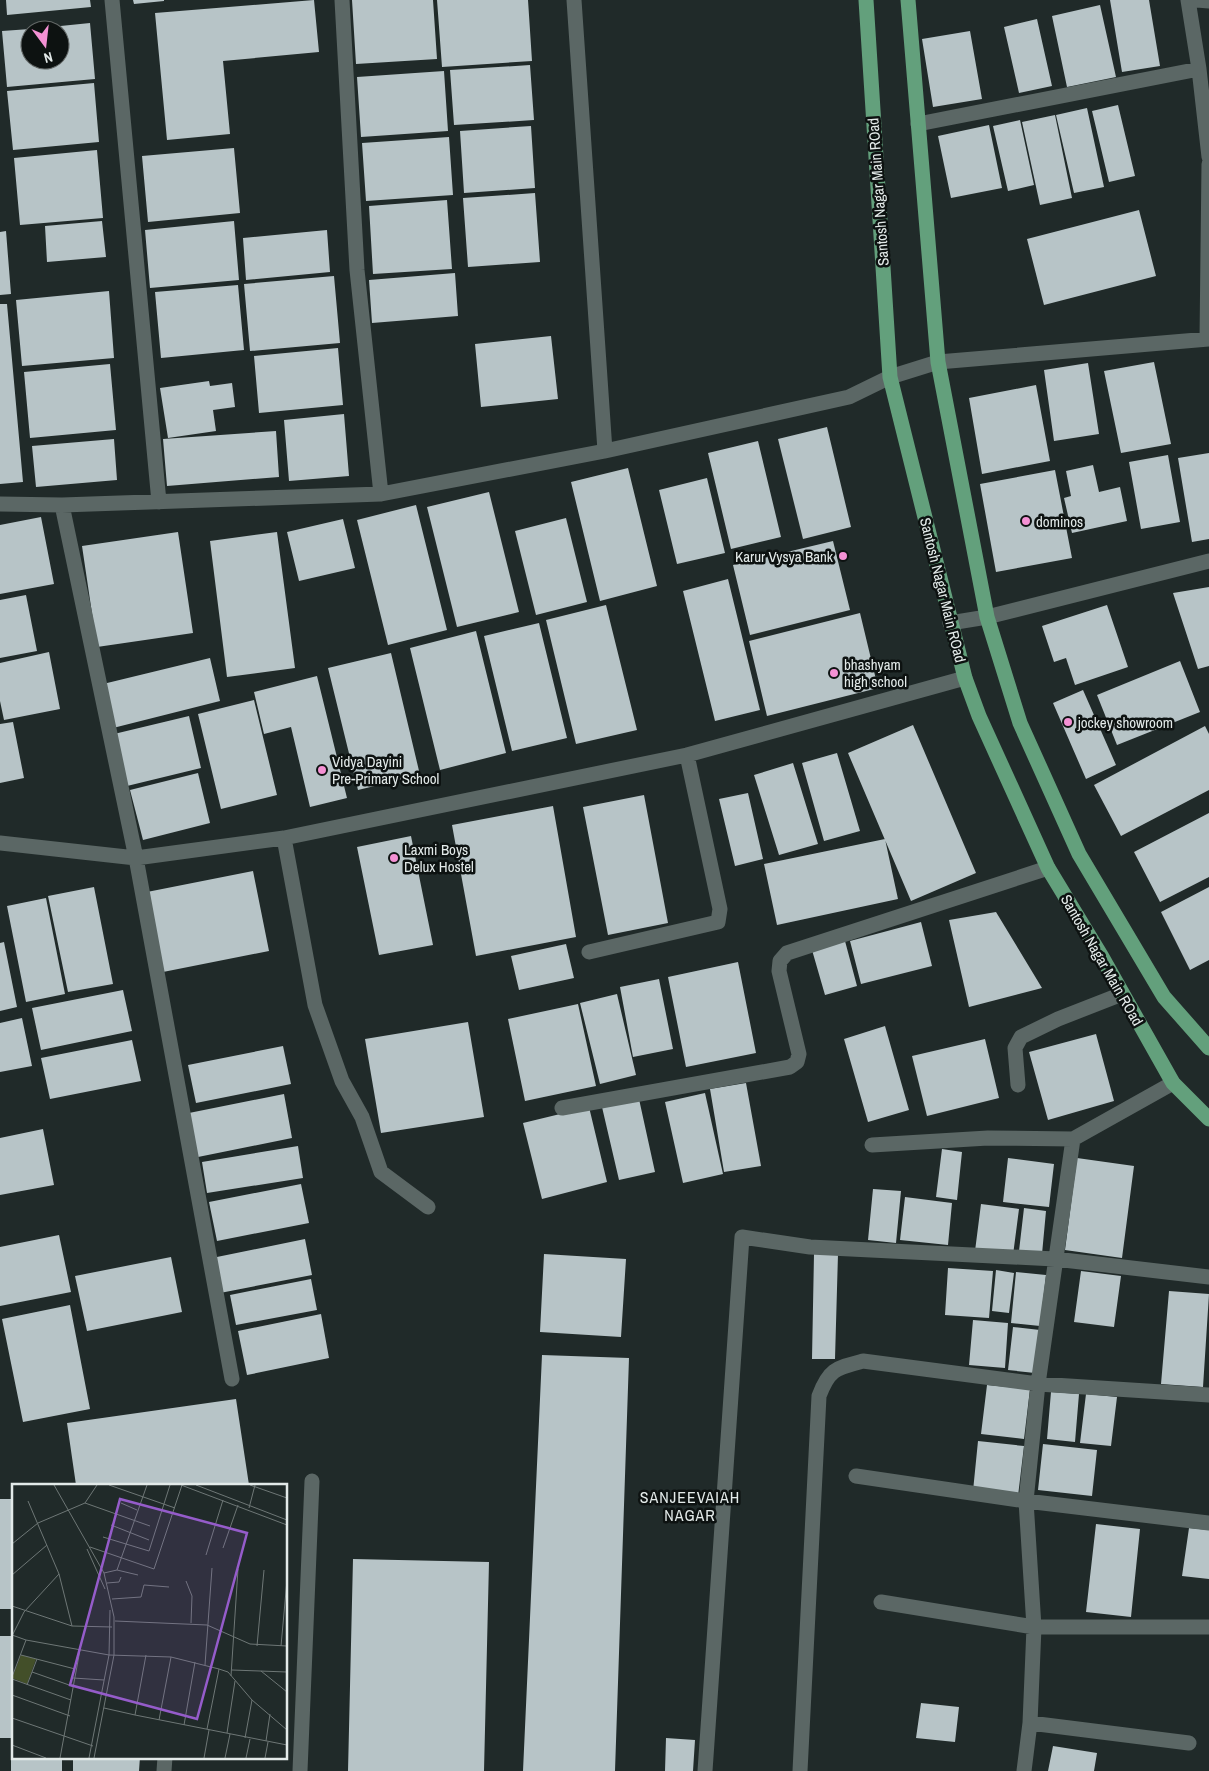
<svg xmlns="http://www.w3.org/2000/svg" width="1209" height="1771" font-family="'Archivo Narrow',sans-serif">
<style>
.building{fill:#b7c4c7}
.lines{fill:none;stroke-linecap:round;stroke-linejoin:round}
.minor{stroke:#5b6765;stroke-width:15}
.major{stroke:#63a07c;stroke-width:15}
.poi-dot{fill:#f491d4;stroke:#0d1211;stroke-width:2}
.labels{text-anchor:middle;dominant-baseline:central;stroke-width:5;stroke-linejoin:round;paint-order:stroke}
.street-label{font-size:15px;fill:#e3eae9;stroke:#0d1211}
.poi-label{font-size:15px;fill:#e3eae9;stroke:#0d1211;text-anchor:start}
.neighbourhood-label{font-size:16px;letter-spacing:1px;fill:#e3eae9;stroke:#0d1211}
.inset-road{fill:none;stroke:#6e7776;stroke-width:1}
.view{fill:#955cca;fill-opacity:0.15;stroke:#955cca;stroke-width:2.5}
.inset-edge{fill:none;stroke:#e3eae9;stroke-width:2.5}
</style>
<rect width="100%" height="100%" fill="#202a29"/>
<path class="building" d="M6 0H90L91 7 7 15Z
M133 0H164V1L134 4Z
M314 0 319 52 223 61 230 134 167 140 155 13Z
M352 0H433L437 59 356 64Z
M437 0H528L532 61 442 67Z
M1110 0H1149L1160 66 1122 72Z
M1100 5 1116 77 1067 87 1052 16Z
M1037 19 1052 86 1019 93 1004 27Z
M90 23 95 79 7 87 2 31 30 29V60H60V30L31 29Z
M970 31 982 99 933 107 922 39Z
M530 65 534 120 454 125 450 70Z
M444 71 448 131 361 137 357 77Z
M94 83 99 142 13 150 7 91Z
M1118 105 1135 176 1109 182 1092 111Z
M1087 108 1104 187 1074 193 1056 115Z
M1055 115 1072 198 1040 205 1022 122Z
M1020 120 1034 185 1008 191 993 126Z
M989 125 1002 188 951 198 938 136Z
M531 126 535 188 464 193 460 131Z
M449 137 453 195 366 201 362 143Z
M234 148 240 213 148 222 142 156Z
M97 150 103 218 20 225 14 158Z
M535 193 540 262 468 267 463 198Z
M447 200 452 269 373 274 369 206Z
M1139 210 1156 276 1044 305 1027 239Z
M102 221 106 257 47 262 45 226Z
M234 221 239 280 150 288 145 230Z
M327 230 330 272 246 280 243 238Z
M6 231 11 294 0 295V232Z
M455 273 458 316 372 323 369 280Z
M334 276 340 343 250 351 244 284Z
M238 285 244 350 161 358 155 292Z
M109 291 114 358 22 366 16 300Z
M0 304H7L23 482 0 484Z
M551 336 558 399 481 407 475 344Z
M338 348 343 405 259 413 254 356Z
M1154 362 1171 444 1121 453 1104 371Z
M1088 363 1099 434 1054 441 1044 370Z
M110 364 116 430 30 438 24 372Z
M209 381 210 386 232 383 235 407 213 410 216 431 168 438 160 388Z
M1036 385 1050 461 982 474 969 398Z
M344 414 349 476 289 481 284 420Z
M827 427 851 527 803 539 778 439Z
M276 431 279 477 167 486 163 439Z
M114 439 117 480 36 487 32 446Z
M758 441 781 537 731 549 708 453Z
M1209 453V539L1192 542 1178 458Z
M1168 455 1180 522 1141 529 1129 462Z
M1093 465 1099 492 1120 487 1127 521 1072 533 1064 498 1071 496 1066 471Z
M628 468 657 586 600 601 571 482Z
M1055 470 1072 558 996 572 980 484Z
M707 478 725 553 677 564 659 490Z
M489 492 519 612 457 627 427 507Z
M416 505 447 630 388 645 357 520Z
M41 517 54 584 0 594V525Z
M566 518 587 602 536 615 515 531Z
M343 519 355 568 299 581 287 532Z
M178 532 193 633 97 647 82 546Z
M277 532 295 668 227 677 210 541Z
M833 541 850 610 750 635 733 565Z
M728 579 760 710 715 721 683 591Z
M1209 587V666L1198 669 1173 593Z
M26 595 37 651 0 658V600Z
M606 605 637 730 576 744 546 620Z
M1107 605 1128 667 1075 685 1066 658 1054 662 1042 626Z
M860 613 878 688 767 716 749 641Z
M539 623 567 738 512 751 484 636Z
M476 631 506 753 440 770 410 648Z
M49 652 60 709 4 720 0 701V663Z
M391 653 420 775 358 790 328 668Z
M210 658 220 701 113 728 103 684Z
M1180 661 1200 712 1117 745 1097 695Z
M317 676 347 798 310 807 291 727 264 734 254 692Z
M1083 690 1116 765 1086 779 1053 703Z
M254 700 277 795 221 809 198 714Z
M189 716 201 768 127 786 114 734Z
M13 722 24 778 0 783V724Z
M913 725 976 873 911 901 848 753Z
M1205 726 1209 734V790L1121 836 1094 785Z
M837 753 860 831 824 841 802 763Z
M793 763 818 844 779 855 754 775Z
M198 773 210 823 143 840 130 790Z
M748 793 763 859 735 866 719 799Z
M644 795 668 923 608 935 583 807Z
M553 806 576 937 476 956 452 825Z
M1209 813V877L1160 902 1134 852Z
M411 836 433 945 379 955 357 847Z
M885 839 898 899 777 925 764 864Z
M253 871 269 951 163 972 147 892Z
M94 887 113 984 68 992 48 896Z
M1209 887V960L1190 970 1161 912Z
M46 898 65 994 26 1002 7 906Z
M996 912 1042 988 969 1007 949 920Z
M921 922 932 966 861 984 850 941Z
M845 941 857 986 825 995 812 950Z
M4 942 17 1007 0 1011V943Z
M566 944 574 978 519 990 511 956Z
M738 962 756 1053 686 1067 668 977Z
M659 979 673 1049 633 1057 620 987Z
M123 990 132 1031 41 1050 32 1008Z
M617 994 636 1075 600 1084 580 1003Z
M578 1004 596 1086 525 1101 508 1019Z
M22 1018 32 1066 0 1072V1023Z
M468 1022 484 1117 381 1133 365 1039Z
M885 1026 909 1110 868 1122 844 1039Z
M1096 1034 1114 1101 1048 1120 1029 1052Z
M985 1039 999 1098 927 1116 912 1056Z
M132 1040 141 1081 50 1099 41 1058Z
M283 1046 291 1084 196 1103 188 1065Z
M746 1083 761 1166 724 1172 710 1089Z
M705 1093 723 1174 683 1183 665 1102Z
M284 1094 292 1138 198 1157 189 1113Z
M639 1099 655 1172 619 1180 602 1107Z
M589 1107 607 1182 542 1199 523 1123Z
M43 1129 54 1185 0 1195V1138Z
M298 1146 303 1178 207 1193 202 1162Z
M942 1149 962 1152 957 1200 936 1197Z
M1008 1158 1054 1164 1049 1207 1003 1202Z
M1077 1158 1134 1166 1122 1258 1065 1250Z
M301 1184 309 1223 217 1241 209 1202Z
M873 1189 901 1191 896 1243 868 1240Z
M905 1197 952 1203 948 1245 900 1240Z
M981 1204 1019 1209 1013 1255 975 1251Z
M1024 1208 1046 1211 1042 1254 1019 1251Z
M59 1235 71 1292 0 1306V1247Z
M305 1239 312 1275 220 1293 212 1258Z
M544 1254 626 1259 621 1337 540 1332Z
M814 1254H838L835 1359H812Z
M171 1257 182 1312 87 1331 75 1276Z
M948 1268 993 1271 989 1318 945 1315Z
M996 1270 1014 1273 1009 1313 992 1311Z
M1081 1271 1121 1276 1114 1327 1074 1322Z
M1016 1272 1046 1275 1040 1326 1011 1323Z
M311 1279 317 1310 236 1325 230 1295Z
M1169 1291 1209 1294 1203 1387 1161 1384Z
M70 1305 90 1409 23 1422 2 1319Z
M321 1314 329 1358 247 1375 238 1331Z
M973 1320 1008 1323 1005 1368 969 1365Z
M1013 1327 1040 1330 1035 1373 1008 1370Z
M542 1355 629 1358 615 1771H523Z
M987 1385 1030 1389 1024 1439 981 1434Z
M1051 1392 1079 1394 1075 1442 1047 1439Z
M1086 1394 1117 1397 1111 1446 1080 1443Z
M236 1399 249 1485H76L67 1423Z
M978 1441 1024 1446 1018 1496 973 1491Z
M1043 1444 1097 1450 1092 1496 1038 1490Z
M0 1499H14V1609H0Z
M1096 1524 1140 1529 1131 1617 1086 1612Z
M1189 1528 1209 1530V1579L1182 1576Z
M353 1559 489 1562 484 1771H348Z
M0 1636H14V1738H0Z
M921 1703 959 1707 955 1742 916 1738Z
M666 1738 695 1740 693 1771H665Z
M1053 1746 1097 1753 1094 1771H1048Z
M11 1752H14V1757H62V1771H11Z
M73 1757H140L139 1771H73Z"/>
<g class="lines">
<path class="minor" d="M112 0 159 502
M342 0 357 270 381 494
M574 0 605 451
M1188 0 1199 69 1209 157
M1197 0 1209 1
M918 124 1199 69
M1207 339 1209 164
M0 504 62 505 381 494 605 451 849 397 890 377 938 362 1209 339
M62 505 136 858 232 1379
M950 623 987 617 1209 561
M284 838 315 1005 342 1081 362 1117 381 1172 428 1207
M0 843 136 858 284 838 687 755 965 678
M589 952 718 922 720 909 687 755
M1018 1085 1015 1048 1021 1037 1058 1019 1122 994
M562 1108 790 1067 797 1062 799 1054 779 971 780 961 787 953 1048 868
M872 1145 988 1138 1073 1139 1173 1083
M856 1476 1026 1501 1209 1523
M881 1602 1034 1627H1209
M1030 1723 1189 1743
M164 1771 165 1757
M300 1771 312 1481
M705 1771 742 1237 810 1247 1055 1259 1209 1277
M800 1771 819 1396C829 1369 836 1368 863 1361L1038 1384 1209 1395
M1024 1771 1030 1723 1034 1627 1026 1501 1038 1384 1073 1139"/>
<path class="major" d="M866 0 890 377 965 678 979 716 1048 868 1102 957 1173 1083 1209 1119
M908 0 938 362 987 617 1020 723 1079 854 1164 997 1209 1048"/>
</g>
<g class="poi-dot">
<circle cx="1026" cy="521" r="5"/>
<circle cx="843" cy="556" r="5"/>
<circle cx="834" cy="673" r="5"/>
<circle cx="1068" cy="722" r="5"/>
<circle cx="322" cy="770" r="5"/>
<circle cx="394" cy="858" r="5"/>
</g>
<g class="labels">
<g class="street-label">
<text transform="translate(878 192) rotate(-94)">Santosh Nagar Main ROad</text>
<text transform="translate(943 590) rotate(76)">Santosh Nagar Main ROad</text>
<text transform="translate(1102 960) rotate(60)">Santosh Nagar Main ROad</text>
</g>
<g class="poi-label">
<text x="1036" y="521">dominos</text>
<text x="833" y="556" text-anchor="end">Karur Vysya Bank</text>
<text x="844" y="664">bhashyam<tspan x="844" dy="17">high school</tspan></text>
<text x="1078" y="722">jockey showroom</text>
<text x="332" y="761">Vidya Dayini<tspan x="332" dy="17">Pre-Primary School</tspan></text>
<text x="404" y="849">Laxmi Boys<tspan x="404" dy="17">Delux Hostel</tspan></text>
</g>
<g class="neighbourhood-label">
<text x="690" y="1497">SANJEEVAIAH<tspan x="690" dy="18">NAGAR</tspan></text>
</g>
</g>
<g transform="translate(12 1484)">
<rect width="275" height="275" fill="#202a29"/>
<path d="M9 171 24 175 15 200 0 194Z" fill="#434f29"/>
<path class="inset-road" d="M42 1 92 89 102 133V171L82 274M97 1 163 24M169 1 275 41M184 1 275 36M238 1 275 14M16 17 47 90 60 142M73 19 138 42M109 19 125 26M237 24 243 1M99 41 137 56M91 53 137 67 158 1M0 60 26 39 73 19 85 1M78 63 142 85 170 1M211 64 226 21M75 65 93 105M194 71 211 16M105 86 135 1M92 89 105 86 126 91M0 91 35 61M174 97 180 112 179 139M95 99 107 98 109 93M100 115 129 113 132 101 157 103M0 122 60 142 100 143M103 137 195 141 238 160 275 162M0 151 14 156 97 171 159 173 207 185 216 188 240 216 275 246M0 152 12 128 47 90M245 162 252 86M269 162 275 96M9 171 63 185M193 181 200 84M220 186 275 188M249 187 275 208M20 188 60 202M219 192 226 85M0 193 14 156M61 194 92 196M0 195 59 216M15 201 25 175M0 211 58 232M92 224 123 231 134 171M123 231 275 261M0 234 81 262M147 236 159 173M172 241 183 178M195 245 207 185M215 249 223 197M233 254 240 216M254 257 258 230M0 261 34 274M48 274 68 166M77 274 97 171 98 126M192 274 197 246M213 274 218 250M234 274 238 255M253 274 256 258"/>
<path class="view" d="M108 15 235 49 185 235 58 201Z"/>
<rect width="275" height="275" class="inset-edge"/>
</g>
<g transform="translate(45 45) rotate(165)"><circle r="24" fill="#0d1211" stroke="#636867"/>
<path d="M0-4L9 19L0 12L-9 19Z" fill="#f491d4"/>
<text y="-8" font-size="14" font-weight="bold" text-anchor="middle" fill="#e3eae9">N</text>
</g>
</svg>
